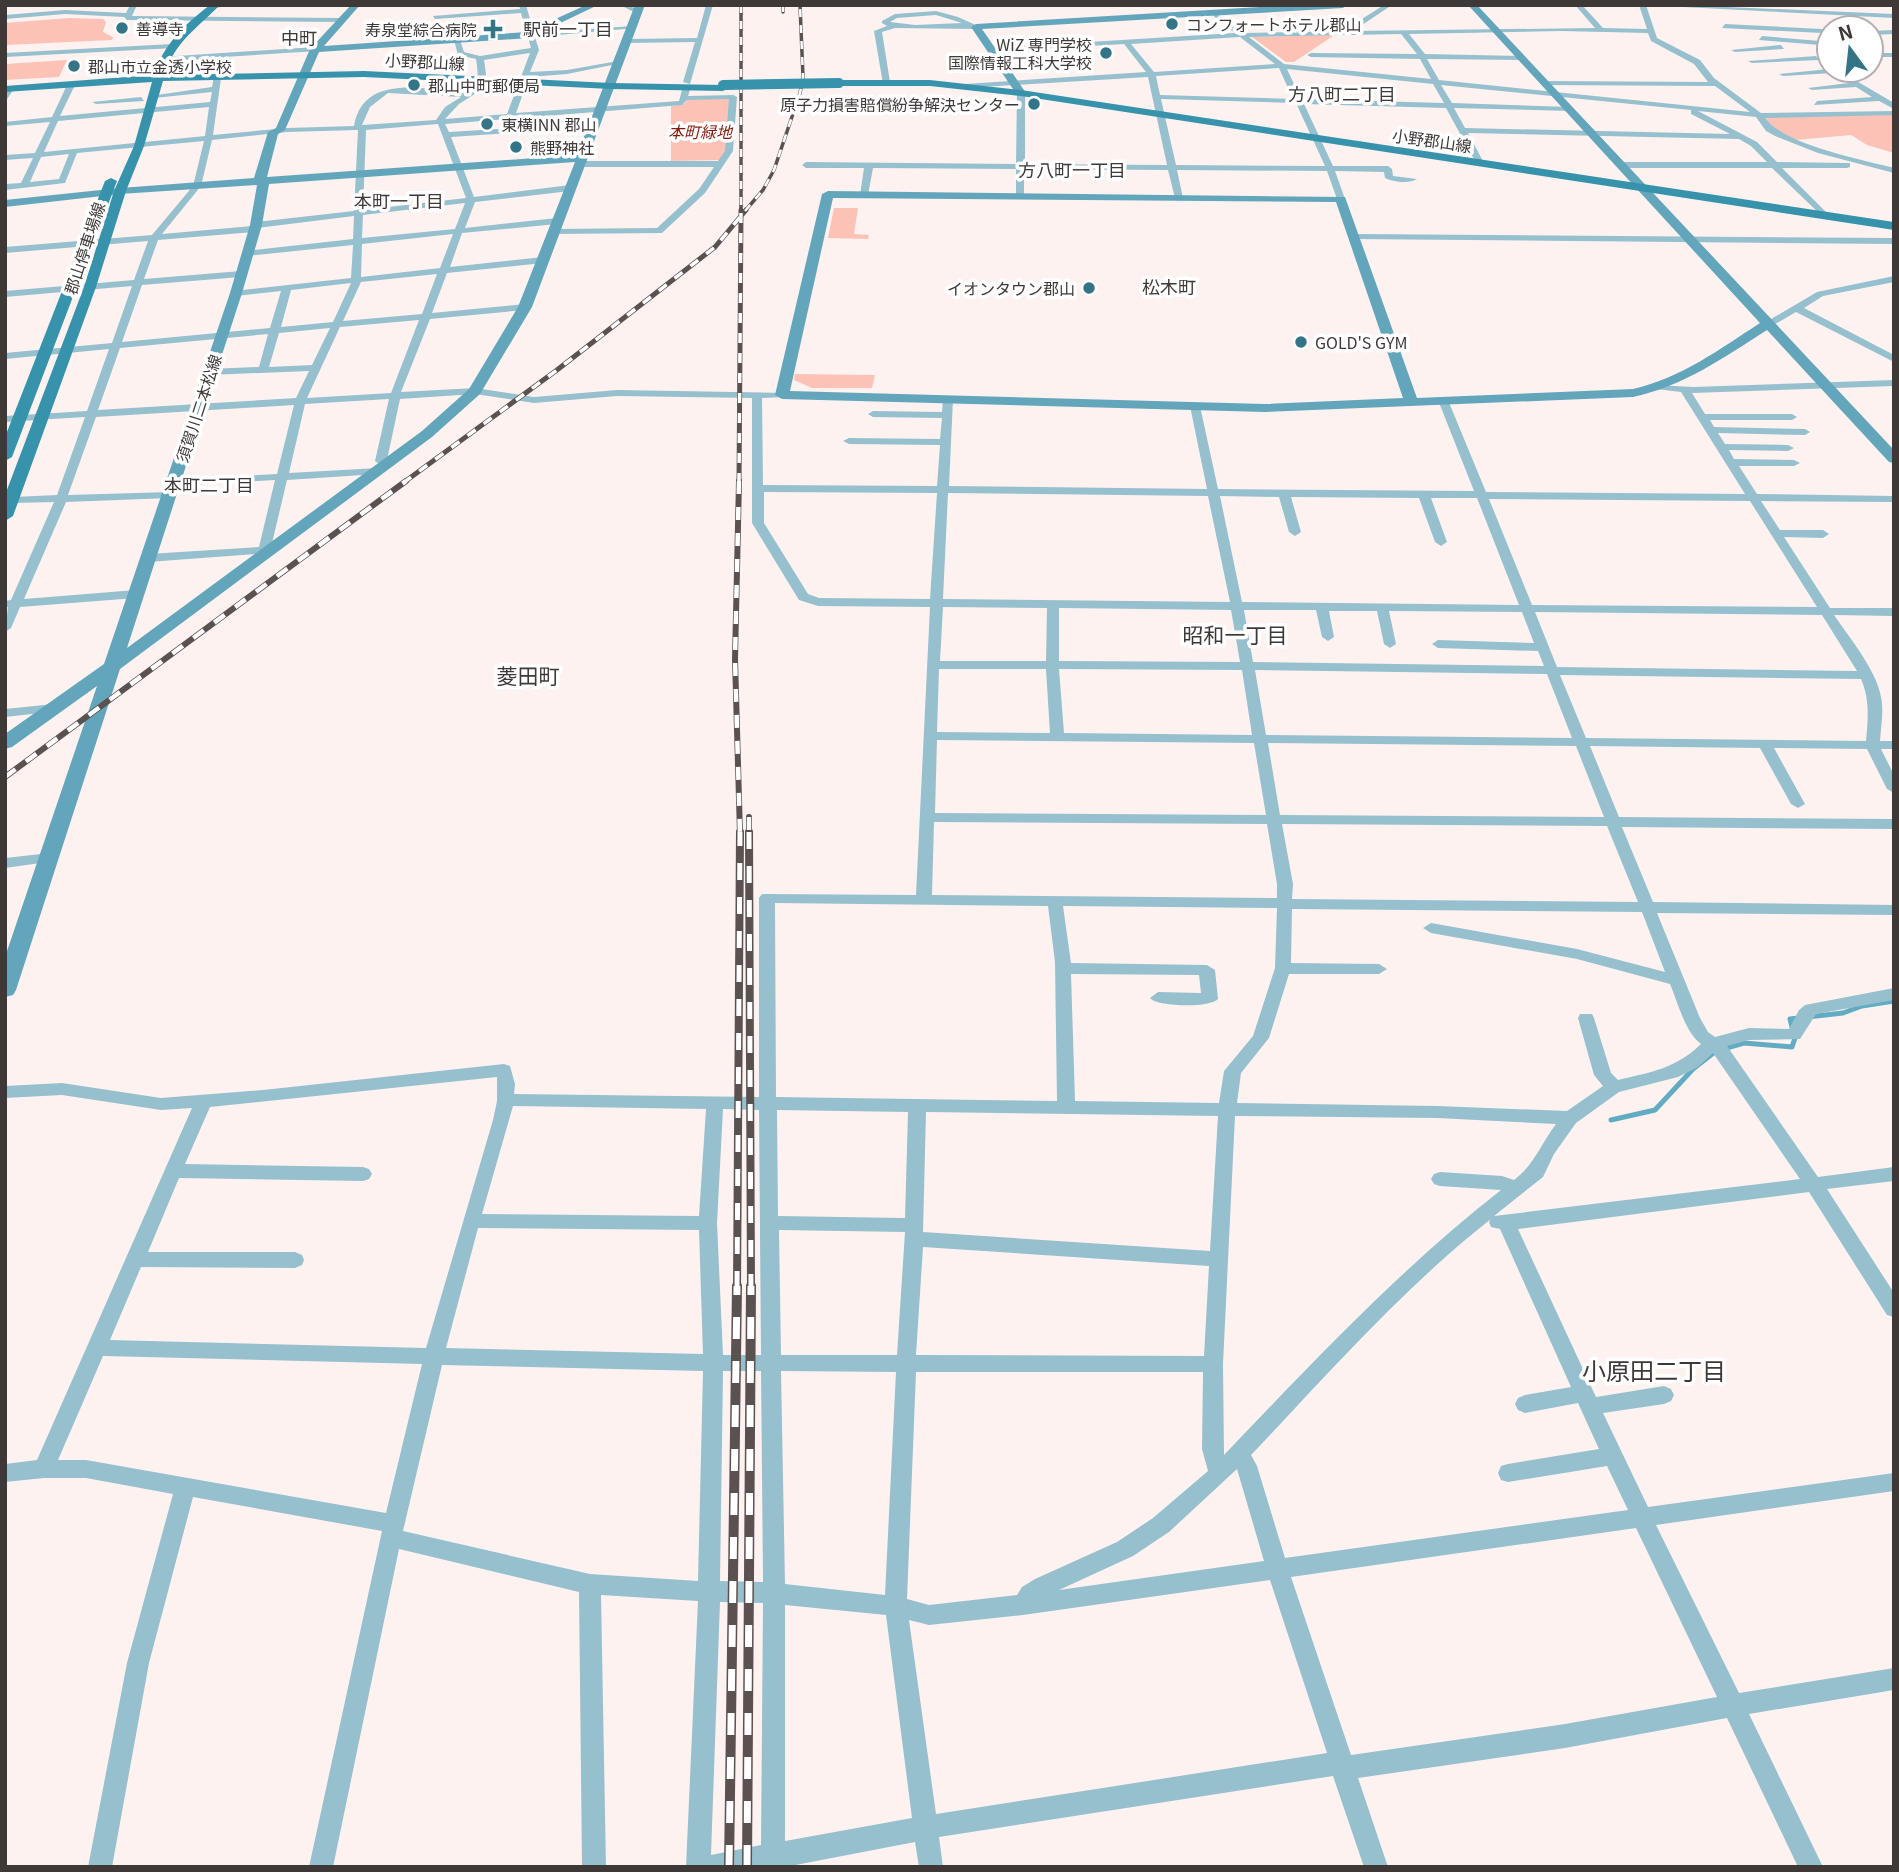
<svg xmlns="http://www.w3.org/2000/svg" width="1899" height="1872" font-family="Georgia,'Noto Sans JP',serif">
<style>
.green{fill:#fcc2b6}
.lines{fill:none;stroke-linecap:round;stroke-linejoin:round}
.stream{stroke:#62acc3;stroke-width:5}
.street{fill:#96c0ce;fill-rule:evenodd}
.secondary{fill:#63a6bb;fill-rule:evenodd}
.primary{fill:#3792ac;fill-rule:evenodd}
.rail-far4-casing{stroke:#595251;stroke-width:3.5}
.rail-far3-casing{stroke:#595251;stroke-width:5}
.rail-far2-casing{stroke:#595251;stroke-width:6}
.rail-far1-casing{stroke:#595251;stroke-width:8}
.rail-casing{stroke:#595251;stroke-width:10}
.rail-far4{stroke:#fff;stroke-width:2.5;stroke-dasharray:8;stroke-linecap:butt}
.rail-far3{stroke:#fff;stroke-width:3.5;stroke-dasharray:10;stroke-linecap:butt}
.rail-far2{stroke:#fff;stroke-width:4.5;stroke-dasharray:13;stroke-linecap:butt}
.rail-far1{stroke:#fff;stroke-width:5;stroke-dasharray:17;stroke-linecap:butt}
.rail{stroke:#fff;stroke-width:7;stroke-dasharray:22;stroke-linecap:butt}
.primary-bridge{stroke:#3792ac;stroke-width:10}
.poi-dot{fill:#337487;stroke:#fff;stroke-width:2.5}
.labels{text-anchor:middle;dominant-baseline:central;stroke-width:7;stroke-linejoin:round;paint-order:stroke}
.far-poi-label{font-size:16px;fill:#3e3837;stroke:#fff;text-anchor:start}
.far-street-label{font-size:16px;fill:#3e3837;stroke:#fff}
.far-park-label{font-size:16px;font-style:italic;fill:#811b0d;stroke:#fff}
.far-neighbourhood-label{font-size:18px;fill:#3e3837;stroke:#fff}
.neighbourhood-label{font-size:21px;fill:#3e3837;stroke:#fff}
.near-neighbourhood-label{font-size:24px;fill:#3e3837;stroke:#fff}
</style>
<rect width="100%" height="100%" fill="#fef2f0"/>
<path class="green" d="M69 18 103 19 106 22 103 32 113 37 112 40 5 45V23Z
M1330 35 1333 36 1294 62H1286L1252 37Z
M218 57 213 74 175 73 179 61Z
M67 60 59 77 5 80V64Z
M731 98 728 146 721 160 671 161V106L684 104 688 99Z
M1894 114V153L1867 145 1851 135 1796 140 1782 135 1763 117Z
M834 208H858L854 234 869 235 868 239 828 238Z
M795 374 875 375 872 388H812L794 380Z"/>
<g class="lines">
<path class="stream" d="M1611 1120 1655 1110 1693 1069 1716 1051 1744 1043 1792 1047 1795 1038 1790 1019 1843 1013 1862 1006 1894 1001"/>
<path class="street" d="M130 5H137L132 16 341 18 345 20 341 22 127 20 124 17 65 14 5 19V15L65 10 126 13Z
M212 5H234L215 8Z
M519 5H526L534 33 632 26 636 28 535 37 539 50 530 72 567 70 618 61 622 63 567 74 529 77 516 113 679 101 682 90 686 88 690 90 688 96 733 95 737 97 733 151 705 193 662 233 554 234 549 231 551 229 657 228 699 189 714 167H579L575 164 579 161H718L725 151 729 99 687 100 682 105 445 124 449 132 595 123 599 125 595 127 451 137 474 197 570 185 574 188 570 191 475 202 465 228 557 218 561 221 557 224 462 233 450 267 543 257 548 260 543 263 447 273 432 313 525 304 530 307 525 310 430 319 401 392 475 388 534 397 617 390 786 393V397L762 398 763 485 937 486 940 445 849 444 843 441 849 438 940 439 942 418 873 417 868 414 873 411 942 412 943 399 948 396 953 399 949 486 1207 489 1190 406 1195 403 1200 406 1218 489 1474 491 1438 400 1443 397 1448 400 1486 492 1745 494 1681 392 1656 389V385L1693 387 1894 380V386L1692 393 1705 414H1792L1797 417 1792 420H1710L1714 427 1805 429 1810 432 1805 435 1718 433 1725 444 1788 445 1794 448 1788 451 1729 450 1734 459 1794 460 1800 463 1794 466H1739L1757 494 1894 496V502L1761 501 1780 530H1823L1829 534 1823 538 1784 537 1830 608H1894V616L1834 615C1849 637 1877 671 1881 697 1884 711 1881 726 1880 741H1894V749H1881L1894 775V793L1887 789 1867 749 1774 748 1805 804 1798 808 1791 804 1760 748 1590 746 1619 817 1894 819V829L1622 827 1653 902 1894 905V915L1657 913 1700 1018 1708 1032 1715 1037 1749 1028 1789 1029 1799 1010 1805 1005 1894 988V1000L1816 1014 1800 1039 1749 1040 1727 1046 1818 1177 1894 1167V1181L1827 1189 1894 1293V1317L1887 1315 1809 1192 1518 1229 1596 1397 1664 1386 1671 1389 1674 1395 1671 1401 1664 1404 1603 1413 1648 1507 1894 1473V1491L1656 1525 1739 1693 1894 1668V1690L1749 1714 1823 1867H1798L1727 1718 1565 1748 1358 1778 1388 1867H1364L1333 1776 939 1837 943 1867H919L915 1842 785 1867H686L698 1601 601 1595 606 1867H582L579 1592 399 1549 333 1867H309L382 1531 193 1497 149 1663 112 1867H88L127 1663 173 1494 86 1478H44L5 1482V1464L37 1460 192 1108 161 1110 62 1095 5 1098V1086L62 1083 161 1098 263 1090 504 1064 510 1066 515 1084 514 1094 759 1097V898L762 894 916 895 930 607 818 606 799 600 752 523V398L617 396 534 403 475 394 400 399 387 460 391 465 385 468 375 461 389 399 305 404 289 473 378 468 384 471 378 474 287 480 269 556 263 560 259 559 257 554 148 562 142 558 148 554 259 547 275 480 175 486 169 483 175 480 277 474 294 405 96 417 68 495 170 492 176 495 170 498 66 502 24 599 136 590 142 594 136 598 20 607 11 628 5 632 8 607H5V601L11 600 54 502 13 503 7 500 13 497 57 495 85 417 5 422V416L87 411 109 349 5 359V353L112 343 132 286 5 297V291L134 280 148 241 5 253V247L152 235 193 186 204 141 77 153 65 183 5 190V184L21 183 33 158 5 160V155L35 153 50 122 5 126V122L52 117 67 85 71 83 75 85 60 116 210 102 212 92 154 98 150 96 212 87 217 58 164 61 161 57 315 47 318 51 224 57 213 135 287 128 354 126C363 71 430 90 468 93 480 84 478 72 476 59L458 55 454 40H460L464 52 480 56 531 48 521 13 435 19 433 16 520 9ZM530 53 507 114 445 119 459 104 481 90 486 74 484 60ZM388 93 461 97 445 107 436 120 362 125 370 107ZM209 107 205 136 44 152 58 121ZM438 124 466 198 363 210 366 130ZM358 130 354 211 256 222 252 226 162 234 201 186 212 140 287 132ZM69 154 59 179 30 182 41 157ZM465 203 455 229 362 238 363 215ZM354 216 353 239 244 251 242 253 247 256 353 245 351 278 233 291V295L236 296 281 291 270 328 122 342 142 285 241 277 246 274 241 271 144 279 158 240 254 232 257 228ZM453 234 440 268 361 277 362 244ZM437 274 422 314 343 321 361 282ZM351 283 333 322 281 327 291 290ZM419 320 391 393 307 398 340 327ZM330 328 312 365 269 367 279 333ZM268 334 259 367 209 369 204 372 209 375 309 371 296 398 98 410 120 348ZM764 492 937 493 930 599 819 598 808 594 764 523ZM948 493 1208 496 1230 602 943 599ZM1220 496 1279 497 1289 532 1295 536 1301 532 1291 497 1419 498 1435 542 1441 546 1447 542 1431 498H1477L1519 605 1242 602ZM1489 499 1750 501 1817 607 1532 605ZM943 607 1047 608 1046 661H940ZM1059 608 1231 610 1240 662 1059 661ZM1244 610H1316L1322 637 1328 641 1334 637 1329 611H1377L1384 644 1390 648 1396 644 1389 611 1522 612 1534 643 1438 640 1432 644 1438 648 1538 651 1544 666 1253 662ZM1535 612 1822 615 1857 671 1557 667ZM939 669H1046L1050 733 937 732ZM1059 669 1242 670 1252 735 1064 733ZM1255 670 1547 674 1572 738 1266 735ZM1560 675 1861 679C1870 700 1868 718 1866 741L1586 738ZM937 740 1254 743 1266 815 935 813ZM1268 743 1576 746 1604 817 1280 815ZM934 822 1267 824 1277 884V898L932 895ZM1282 824 1607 826 1638 902 1292 899 1293 884ZM775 903 1048 906 1055 962 1057 1101 776 1097ZM1063 906 1277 908 1275 968 1253 1036 1224 1071 1219 1103 1075 1101 1071 974 1199 975 1201 993 1158 992 1150 998C1157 1007 1211 1008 1218 999L1215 970 1207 965 1071 963ZM1292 909 1642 912 1665 972 1577 949 1431 923 1423 928 1431 933 1577 959 1670 984C1678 1003 1685 1032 1701 1044 1675 1069 1651 1072 1618 1080L1611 1073 1594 1018 1592 1014H1580L1578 1018 1594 1075 1603 1086 1567 1111 1437 1106 1237 1103 1241 1073 1269 1038 1289 974H1379L1387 969 1379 964 1291 963ZM1713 1053 1800 1179 1494 1216 1543 1177 1554 1154 1576 1123 1619 1092 1678 1077 1698 1067ZM497 1077V1101L493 1120 426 1348 110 1340 141 1267 295 1268 302 1265 304 1260 302 1255 295 1252H148L179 1178 363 1181 369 1179 372 1174 369 1169 363 1167 185 1164 210 1107ZM513 1106 706 1109 699 1216 482 1214ZM723 1109 759 1110 761 1355H723L717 1223ZM777 1110 908 1112 905 1218 778 1216ZM926 1112 1218 1116 1210 1251 923 1232ZM1235 1116 1437 1118 1556 1124C1541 1144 1534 1165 1514 1180L1502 1176 1440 1172 1434 1174 1431 1179 1434 1184 1440 1186 1501 1190C1400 1269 1313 1362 1224 1455L1223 1364ZM1491 1219 1489 1222 1491 1227 1500 1229 1571 1387 1525 1395 1518 1398 1515 1404 1518 1410 1525 1413 1578 1403 1599 1449 1508 1464 1501 1466 1498 1473 1501 1480 1508 1482 1607 1466 1628 1510 1285 1558 1257 1466 1251 1455C1328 1374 1403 1288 1491 1219ZM478 1228 699 1230 703 1354 446 1348ZM779 1230 905 1232 897 1355H781ZM923 1247 1209 1266 1204 1356 916 1355ZM103 1356 422 1364 386 1513 86 1460H58ZM442 1365 703 1371 698 1581 590 1574 403 1531ZM723 1371H761L763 1582 720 1581ZM781 1371 896 1372 885 1595 785 1584ZM916 1372H1203L1202 1449 1208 1471 1153 1518 1117 1542 1035 1579 1022 1587 1017 1595 929 1605 907 1599ZM1237 1469 1264 1561 1059 1590 1133 1556 1169 1532ZM1636 1528 1717 1697 1565 1724 1351 1755 1291 1577ZM1270 1580 1327 1753 936 1814 909 1620 929 1625 1023 1615ZM720 1602 763 1603 761 1845 711 1855ZM785 1605 886 1615 912 1818 785 1841Z
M620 5H629L641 12 636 13Z
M706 5H713L690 84 683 82 695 42 627 43 623 41 627 39 697 38Z
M1384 5H1392L1353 31 1595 28 1575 5H1582L1603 28 1647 29 1639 5H1646L1657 38 1700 60 1714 78 1761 113 1894 111V115L1765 118C1785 145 1861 159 1894 168V173L1818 153 1775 136 1766 131 1756 117 1698 111 1757 142 1777 162 1850 163V167L1847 168H1782L1828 214 1829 216 1825 219 1772 168H1621L1617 165 1621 162H1767L1751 146 1739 139 1468 133 1484 163 1480 166 1476 163 1446 108 1304 104 1333 166H1388L1392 169 1393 176 1417 179C1410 184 1392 182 1385 178L1384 172 1335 171 1345 199 1341 202 1337 199 1327 171 1177 170 1183 198 1179 201 1175 198 1168 170 1024 169V196L1020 199 1016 196V169L873 168 868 195 864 198 860 195 864 168H806L802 165 806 162 1016 164 1017 93 1021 91 1025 93V164L1167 165 1148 77 965 88 961 86 965 84 1146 72 1124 44 988 52 991 48 1235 33 1211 14 1213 11 1243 33 1343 31ZM1561 31 1648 33 1651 41 1694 64 1708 82 1545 81 1542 85 1715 86 1750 112 1439 80 1427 59 1521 60 1525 58 1521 56 1425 54 1409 34ZM1401 34 1417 54 1311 53 1307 55 1311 57 1420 59 1431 79 1284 64 1249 37ZM1240 37 1275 64 1154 72 1131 44ZM1279 68 1293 99 1160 95 1156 76ZM1287 69 1433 84 1444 103 1301 99ZM1441 85 1691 110V114L1730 134 1465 128 1454 108 1570 111 1574 109 1570 107 1452 103ZM1161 99 1296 103 1325 166 1176 165Z
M1680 5 1894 14V18L1683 7Z
M936 11 958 17 980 27 976 29 895 28 882 32 890 82 883 84 874 31 887 26 882 23V21L895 14ZM936 15 962 23 915 25 890 22 897 18Z
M1725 24 1822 29 1826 31 1822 33 1722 28Z
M1894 30V34L1871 35V31Z
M1762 36 1820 41 1824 43 1820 45 1759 40Z
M172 44 175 48 5 57V53Z
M1781 45 1784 49 1735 52 1731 50Z
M1871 53H1894V57H1871Z
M1816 56 1819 60 1752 63 1748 61Z
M1829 69 1838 70 1894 103V109L1879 101 1814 105 1817 101 1872 97 1856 87 1812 90 1808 88 1849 83 1833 73 1783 76 1779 74Z
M10 87 14 89 5 102V91Z
M141 97 144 101 96 104 92 102Z
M1353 234 1894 238V244L1350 239V235Z
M1894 276V282L1823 296 1804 308 1894 355V362L1796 312 1770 327 1761 325 1817 292Z
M54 704 59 705 61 708 59 711 5 717V709Z
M50 853 58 858 55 861 5 868V858Z"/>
<path class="secondary" d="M351 5H360L324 46 527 32 586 5H598L529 38 319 52 285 130 278 134 267 177 577 155 635 5H645L532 307 480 394 432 437 120 669 16 990 13 995 5 997V957L97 686 12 747 5 749V734L104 664 230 293 250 225 257 185 120 194 5 207V200L120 188 254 178 268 132 276 128 310 49ZM575 162 518 307 469 389 422 431 127 648 242 293 262 225 269 184Z
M1293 5H1347L1343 8 982 29 1026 93 1021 96 1017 95 971 27 976 24Z
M1468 5H1477L1894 450V463L1889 462 1767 330C1723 358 1684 386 1633 397L1265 412 782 399 775 395 822 194 828 191 1345 197 1417 398 1633 389C1681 378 1720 349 1760 323ZM833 198 1336 202 1403 398 1265 404 790 391Z"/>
<path class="primary" d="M210 5H220C198 27 174 43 164 75L364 71 611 83 723 85 728 88 723 91 611 89 364 77 163 81 144 146 126 191 96 287 13 516 5 521V495L84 287 114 191 134 146 152 82 5 92V86L154 75C163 45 185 24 210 5Z
M930 80 1021 90 1894 222V230L1021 96 930 86H839L834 83 839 80Z
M111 178 117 181 12 457 5 461V437L105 181Z"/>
<g class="rail-far4-casing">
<path id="rail-far4" d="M741 5V211
M783 5V12
M745 211 763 190 774 170 800 93 803 77 800 5"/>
</g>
<g class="rail-far3-casing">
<path id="rail-far3" d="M403 483 557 370 715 247 746 210
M739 483 741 210"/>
</g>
<g class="rail-far2-casing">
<path id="rail-far2" d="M739 481 735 659 740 834
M5 777 406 481
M749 817V834"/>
</g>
<g class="rail-far1-casing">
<path id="rail-far1" d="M749 832 751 1288
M737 1288 740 832"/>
</g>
<g class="rail-casing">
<path id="rail" d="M729 1867 737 1286
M747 1867 751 1286"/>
</g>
<use href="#rail-far4" class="rail-far4"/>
<use href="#rail-far3" class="rail-far3"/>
<use href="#rail-far2" class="rail-far2"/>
<use href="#rail-far1" class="rail-far1"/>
<use href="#rail" class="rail"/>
<path class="primary-bridge" d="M723 85 839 83"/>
</g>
<g class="poi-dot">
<circle cx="1172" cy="24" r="7"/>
<circle cx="122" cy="28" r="7"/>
<path d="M489.5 18.5h7v7h7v7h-7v7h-7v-7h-7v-7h7z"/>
<circle cx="1106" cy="53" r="7"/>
<circle cx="74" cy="66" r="7"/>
<circle cx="414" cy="85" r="7"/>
<circle cx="1034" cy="104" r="7"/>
<circle cx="487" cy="124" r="7"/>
<circle cx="516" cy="147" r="7"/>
<circle cx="1089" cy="288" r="7"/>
<circle cx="1301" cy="342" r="7"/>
</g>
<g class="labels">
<g class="far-poi-label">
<text x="1186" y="24">コンフォートホテル郡山</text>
<text x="136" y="28">善導寺</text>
<text x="477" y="29" text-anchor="end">寿泉堂綜合病院</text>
<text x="1092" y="44" text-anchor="end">WiZ 専門学校<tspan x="1092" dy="18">国際情報工科大学校</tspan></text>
<text x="88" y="66">郡山市立金透小学校</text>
<text x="428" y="85">郡山中町郵便局</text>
<text x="1020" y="104" text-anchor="end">原子力損害賠償紛争解決センター</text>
<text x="501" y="124">東横INN 郡山</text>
<text x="530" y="147">熊野神社</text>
<text x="1075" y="288" text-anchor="end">イオンタウン郡山</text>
<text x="1315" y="342">GOLD'S GYM</text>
</g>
<g class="far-street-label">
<text transform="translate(425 61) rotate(3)">小野郡山線</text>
<text transform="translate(1432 140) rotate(8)">小野郡山線</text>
<text transform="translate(84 248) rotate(-72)">郡山停車場線</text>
<text transform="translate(198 408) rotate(-72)">須賀川二本松線</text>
</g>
<g class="far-park-label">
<text x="700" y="131">本町緑地</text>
</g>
<g class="far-neighbourhood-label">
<text x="568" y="28">駅前一丁目</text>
<text x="299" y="37">中町</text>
<text x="1342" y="93">方八町二丁目</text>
<text x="1072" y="169">方八町一丁目</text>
<text x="399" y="200">本町一丁目</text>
<text x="1169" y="286">松木町</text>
<text x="209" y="484">本町二丁目</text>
</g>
<g class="neighbourhood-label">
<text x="1235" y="634">昭和一丁目</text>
<text x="528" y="675">菱田町</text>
</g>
<g class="near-neighbourhood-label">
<text x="1654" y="1369">小原田二丁目</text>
</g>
</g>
<rect width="1899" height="1872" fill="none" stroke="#3e3837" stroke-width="14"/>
<g transform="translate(1850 49) rotate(345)"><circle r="33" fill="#ffffff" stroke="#b2afaf" stroke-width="2"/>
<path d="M0-5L12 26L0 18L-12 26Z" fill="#337487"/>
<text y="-10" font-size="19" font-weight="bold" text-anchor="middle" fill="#3e3837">N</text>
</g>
</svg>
